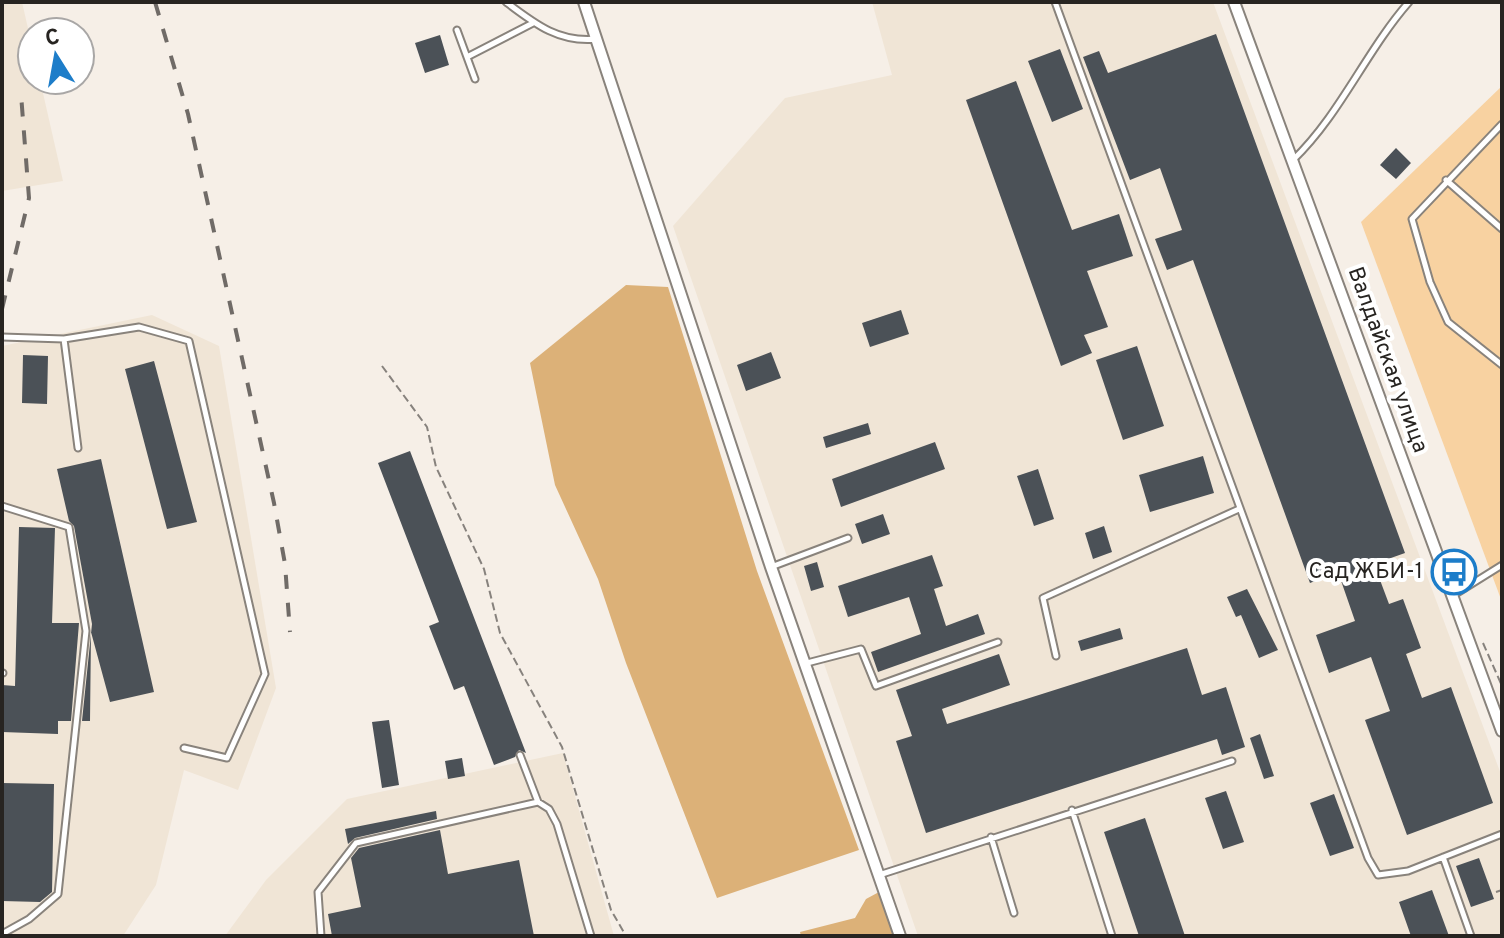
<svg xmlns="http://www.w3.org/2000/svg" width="1504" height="938" font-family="Overpass,sans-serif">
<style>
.built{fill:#f0e5d6}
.green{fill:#f8d2a1}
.forest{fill:#dcb178}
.building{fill:#4b5157}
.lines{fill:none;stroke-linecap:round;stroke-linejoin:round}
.service-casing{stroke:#89837c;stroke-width:9}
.minor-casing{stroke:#89837c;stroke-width:14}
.path{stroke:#87827d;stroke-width:2;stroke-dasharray:8 4;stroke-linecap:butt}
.service{stroke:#fff;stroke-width:5}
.minor{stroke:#fff;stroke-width:10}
.rail{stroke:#706b67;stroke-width:4;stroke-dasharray:14 14;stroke-linecap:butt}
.labels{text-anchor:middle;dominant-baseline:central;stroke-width:8;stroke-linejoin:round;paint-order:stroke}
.street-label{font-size:22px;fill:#272421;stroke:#fff}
.poi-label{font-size:22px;fill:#272421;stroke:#fff;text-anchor:end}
</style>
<rect width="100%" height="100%" fill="#f6efe7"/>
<path class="built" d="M2 2H22L32 46V80H40L63 181 2 191Z
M872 2H1213L1502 777V936H918L673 226 785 98 892 75Z
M152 315 219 346 276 688 238 790 184 770 156 885 123 936H2V346Z
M563 753 614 936H225L266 880 347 799Z"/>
<path class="green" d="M1502 86V602L1361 222Z"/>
<path class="forest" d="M626 285 668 287 757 571 859 850 717 898 626 663 598 579 555 485 530 363Z
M879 892 893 936H801L800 932 855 918 866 899Z"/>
<path class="building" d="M1216 34 1405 553 1374 564 1389 604 1403 599 1421 648 1406 654 1422 698 1451 687 1493 803 1407 835 1365 720 1390 711 1371 657 1329 673 1316 635 1355 621 1338 572 1310 583 1193 260 1167 270 1155 239 1182 230 1160 168 1130 180 1083 57 1099 51 1108 73Z
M440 35 449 65 425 73 415 43Z
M1060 49 1083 109 1052 122 1028 61Z
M1016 81 1072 230 1119 214 1133 256 1087 271 1108 327 1084 335 1092 353 1061 366 966 100Z
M1396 148 1411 163 1396 179 1380 165Z
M901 310 909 334 870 347 862 323Z
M1137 346 1164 426 1123 440 1096 360Z
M771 352 781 378 746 391 737 365Z
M23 355 48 356 47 404 22 403Z
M154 361 197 522 167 529 125 369Z
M868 423 871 434 826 448 823 437Z
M935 442 945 469 841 507 832 479Z
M410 451 526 753 519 750 515 757 494 765 464 686 454 690 429 626 439 622 378 463Z
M1203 456 1214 493 1150 512 1139 475Z
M101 459 154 692 110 702 91 632 90 721H82L92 624 74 526 69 521 57 469Z
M1038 469 1054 519 1034 526 1017 476Z
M883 514 890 534 862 544 855 524Z
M1104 526 1112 552 1093 559 1085 533Z
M19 527 55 528 52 623H79L71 721H58V734L2 732V685L15 686Z
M932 555 943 586 934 589 946 626 978 614 985 634 878 672 871 652 921 634 909 597 848 617 838 586Z
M817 562 824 587 811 591 804 566Z
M1247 589 1278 650 1259 658 1241 615 1236 617 1227 597Z
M1120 628 1123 639 1081 651 1078 641Z
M1187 648 1202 695 1226 687 1245 747 1222 755 1217 739 926 833 896 741 912 736 896 690 999 654 1010 685 942 709 947 724Z
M389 720 399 785 382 788 372 722Z
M1260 734 1274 776 1264 779 1250 738Z
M462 758 465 776 448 779 445 761Z
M2 783 54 784 52 892 40 902 2 901Z
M1226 791 1244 842 1223 849 1205 798Z
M1334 794 1354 848 1330 856 1310 803Z
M436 811 437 819 355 838 348 844 345 829Z
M1145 818 1185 936H1139L1104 832Z
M440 830 448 874 519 860 534 936H332L328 914 361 907 351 858 359 848Z
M1479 858 1494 899 1471 907 1456 866Z
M1432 890 1449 936H1411L1399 902Z"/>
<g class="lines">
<g class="service-casing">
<path id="service" d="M506 2C535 24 559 43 597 39
M1055 2 1368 858 1378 875 1408 871 1502 834
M457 30 475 79
M467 57 533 23
M1502 124 1412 219 1430 282 1448 322 1502 365
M1293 160C1340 115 1366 51 1409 2
M1446 180 1502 229
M2 337 64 339 78 448
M64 339 139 327 189 341 265 674 227 758 184 748
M2 506 69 527 86 631 58 894 29 919 2 934
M771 567 848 538
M1454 595 1502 565
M1056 656 1043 598 1239 509
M807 663 861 649 876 686 998 642
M2 673H3
M520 755 538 802
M1072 810 1112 936
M991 837 1014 913
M1443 857 1471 936
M879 875 1232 761
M321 936 318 892 356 843 538 802 549 809 557 824 591 936"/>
</g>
<g class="minor-casing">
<path id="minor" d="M584 2 771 567 900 936
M1234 2 1502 731"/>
</g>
<path class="path" d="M382 366 427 427 436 467 484 569 500 633 562 747 611 910 626 936
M1483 643 1502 686
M1502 862V863
M1496 892 1502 890"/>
<use href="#service" class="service"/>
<use href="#minor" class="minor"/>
<path class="rail" d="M155 2 188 114 274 503 285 564 290 632
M2 309 29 198 21 94"/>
</g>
<defs>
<g id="bus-ring" transform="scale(2.3)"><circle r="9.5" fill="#fff" stroke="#1d7dc9" stroke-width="1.5"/><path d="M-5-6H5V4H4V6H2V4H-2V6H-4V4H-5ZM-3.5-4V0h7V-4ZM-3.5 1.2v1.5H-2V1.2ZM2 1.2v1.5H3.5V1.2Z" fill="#1d7dc9"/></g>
</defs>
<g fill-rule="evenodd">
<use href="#bus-ring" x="1454" y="572"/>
</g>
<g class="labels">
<g class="street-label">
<text transform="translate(1387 360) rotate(70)">Валдайская улица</text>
</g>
<g class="poi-label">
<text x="1423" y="572">Сад ЖБИ-1</text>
</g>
</g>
<rect width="1504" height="938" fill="none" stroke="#272421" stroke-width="8"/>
<g transform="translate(56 56) rotate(349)"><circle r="38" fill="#ffffff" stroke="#a9a7a6" stroke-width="2"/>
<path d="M0-6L14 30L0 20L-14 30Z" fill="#1d7dc9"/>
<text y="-12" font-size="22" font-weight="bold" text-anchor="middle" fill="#272421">С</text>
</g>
</svg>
